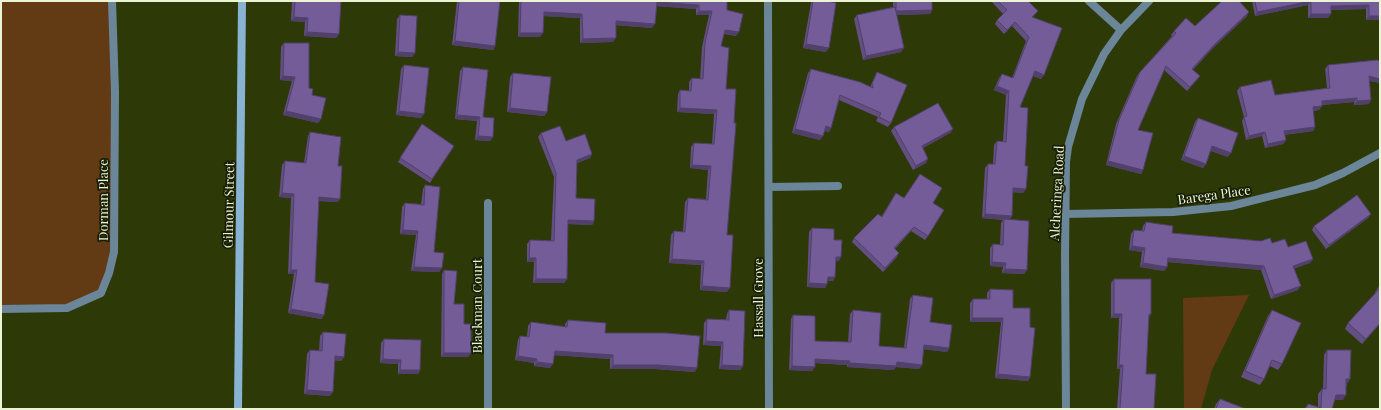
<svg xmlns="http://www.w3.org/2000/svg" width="1381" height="410" font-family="'Playfair Display',serif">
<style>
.green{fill:#623a14}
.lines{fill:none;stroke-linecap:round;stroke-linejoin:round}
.street{stroke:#6b8599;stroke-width:8}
.secondary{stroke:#89b3d2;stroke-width:8}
.wall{fill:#634f82}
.shaded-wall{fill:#50406a}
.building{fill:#735c97;stroke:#50406a}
.labels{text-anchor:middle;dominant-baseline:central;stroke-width:3.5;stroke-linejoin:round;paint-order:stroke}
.street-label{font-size:13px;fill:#ebf5d5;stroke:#181f05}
</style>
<rect width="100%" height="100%" fill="#2e3908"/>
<path class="green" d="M1 1H112L114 252 101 293 67 308 1 309Z
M1249 295 1212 370 1201 409H1184L1183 298Z"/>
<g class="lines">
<path class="street" d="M768 1 769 409
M1089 1 1121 30
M769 187 838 186
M488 203V409
M1066 214 1173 212 1231 206 1315 185 1343 173 1380 153
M1 309 67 308 101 293 109 273 114 252 115 92 112 1
M1066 409 1065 256 1066 162 1068 147 1082 99 1104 54 1121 30 1149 1"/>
<path class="secondary" d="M238 409 242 1"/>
</g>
<path class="wall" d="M292 1H341L339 34 336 38 304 36 305 22 291 21Z
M457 1H500L495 46 493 50 452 45Z
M519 1H727V10L736 36 724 34 721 46 726 89 727 235V292L700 290 701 265 669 263 671 235 674 231 683 232 685 202 688 198 706 199 708 170 690 168 691 147 694 143 712 144 714 114 677 112 678 94 680 90 689 91V82L692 78 700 79 702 47 709 15H696V9L656 6 652 28 616 25 613 42 580 43V18L544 16 540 37H518Z
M812 1H828L826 52 803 48 811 3Z
M893 1H932V10L930 14 897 15 901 52 863 60 854 19 857 15 893 7Z
M991 1H1028L1038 11 1033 17 1044 75 1041 79 1033 76 1020 107 1026 189 1023 193 1013 192 1012 216 1009 220 1027 270 1024 274 1002 273 1003 267 990 266V248L993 244 1000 245 1001 223 1003 220 982 218 985 168 988 164H993L994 145 997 141H1003L1006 95 994 90 999 78 1002 74 1012 78 1026 41 1012 26 1004 34 995 24 997 20 1003 14Z
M1252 1H1380V20H1366V9L1331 10 1328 18H1308V5L1255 16Z
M400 15 415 53 412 57 395 56 397 19Z
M1247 16 1213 48 1193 70 1197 80 1187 91 1164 70 1138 130 1143 170 1141 174 1106 165 1116 124 1137 76 1140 72 1172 36 1171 35 1174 31Z
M284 43 309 88 321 119 318 123 283 115 292 81 280 80 281 47Z
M1380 61V83L1370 81 1369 104 1354 105V102L1322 105V106L1319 110 1313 111 1315 127 1313 131 1284 135 1286 140 1283 144 1265 148 1262 136 1246 140 1242 121 1244 117 1237 91 1240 87 1275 95 1327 88 1325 69 1328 65Z
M404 65 421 118 396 115 401 69Z
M463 67 483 117 493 137 490 141 475 140 477 121 455 119 460 71Z
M811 69 870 87 875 76 877 72 891 123 888 127 876 121 878 117 839 100 831 128 829 132 825 131 820 140 792 133 808 73Z
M513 73 547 112 544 116 507 112 510 77Z
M1198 118 1228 157 1211 151 1206 164 1203 168 1181 160 1195 122Z
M422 124 454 146 430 183 398 162Z
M894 127 953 129 950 133 923 148 926 163 913 170 891 131Z
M310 132 338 166 340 199 337 202 319 201 315 282 324 315 321 319 288 313 294 274H288L291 198 279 197 282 165 285 161 304 163 308 136Z
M541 133 566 141 592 154 590 158 577 163 576 198 594 221 592 225 568 224 567 279 564 283H533L534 262H527V244L530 240 551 241 554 177 538 137Z
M425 185 434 252 442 268 439 272 411 271 416 235 400 234 402 207 405 203 421 204 423 189Z
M896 193 904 198 933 203 928 236 925 240 911 231 895 249 897 257 883 272 852 242 854 238 881 217Z
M1371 214 1368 218 1326 249 1312 230 1314 226Z
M1146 222 1172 233 1272 243 1288 247 1313 259 1310 263 1294 268 1298 290 1271 299 1261 270 1168 262 1167 267 1164 271 1140 267 1142 252 1129 250 1131 234 1134 230 1142 231 1143 226Z
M812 228 834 240 839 261H836L835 277 833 281H827V284L825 288 807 287 809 232Z
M444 270 454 304 464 324 471 353 468 357H441L442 274Z
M1114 279 1151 314 1149 317 1146 374 1154 409H1117L1120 369H1117L1119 318H1111V283Z
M1380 285V324L1362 344 1345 329 1348 323 1376 293 1375 292Z
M990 289 1013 308 1030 327V377L1028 381 995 378 1001 322H970V303L973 299H987V293Z
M913 295 930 322 949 348 947 352 924 349 922 365 919 369 896 367 893 370 847 367V365L815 363 812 371 789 370 791 319 793 315 815 341 848 342 850 314 853 310 879 346 904 348 910 299Z
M729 310 743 366 740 370 719 369 721 346 703 345 704 323 707 319 726 320 727 314Z
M1272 310 1282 364 1278 370 1270 366 1264 379 1260 385 1241 377 1268 316Z
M568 320 605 333 695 372 655 369H610V359L554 355 550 368 534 366V363L515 360 518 340 520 336H527L528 326 531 322 565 327V324Z
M323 332 344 357 341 361 335 360 330 396 304 394 307 354 310 350 319 351 320 336Z
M384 339 420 370 418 374H398V364L380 363 381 343Z
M1327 350 1347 384 1343 400H1335L1332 409H1304L1308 404 1318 407V394L1322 389H1323L1324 355Z
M1220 399 1246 409H1214L1216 404Z"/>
<path class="shaded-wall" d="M1311 1 1308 5 1255 16 1257 12Z
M657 2 699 5 696 9 654 6Z
M1369 5 1366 9 1328 10 1331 6Z
M932 10 930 14 893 15 896 11Z
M699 11H712L709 15H696Z
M544 12 582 14 580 18 541 16Z
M1249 12 1247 16 1213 48 1190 73 1192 69 1215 44Z
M1311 14H1331L1328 18H1308Z
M1369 16H1380V20H1366Z
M294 17 308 18 305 22 291 21Z
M616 21 655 24 652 28 613 25Z
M1015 22 1012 26 1004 34 1007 30Z
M725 30 739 32 736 36 722 33Z
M307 32 339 34 336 38 304 36Z
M520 33H543L540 37H518Z
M616 38 613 42 580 43 583 39Z
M455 41 495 46 493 50 452 45Z
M806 44 829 48 826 52 803 48Z
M904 48 901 52 863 60 866 56Z
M398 52 415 53 412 57 395 56Z
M1035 71 1044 75 1041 79 1032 75Z
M283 76 295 77 292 81 280 80Z
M1200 76 1197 80 1187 91 1190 87Z
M1369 76 1380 79V83L1366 80Z
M997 86 1009 91 1006 95 994 90Z
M1357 98 1354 102 1319 105 1322 101Z
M1371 100 1369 104 1354 105 1357 101Z
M1322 106 1319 110 1310 111 1313 107Z
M510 108 547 112 544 116 507 112Z
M680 108 717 110 714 114 677 112Z
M286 111 321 119 318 123 283 115Z
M399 111 424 114 421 118 396 115Z
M457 115 480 117 477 121 455 119Z
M826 126 831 128 829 132 823 130Z
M1315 127 1313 131 1281 135 1284 131Z
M795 129 823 136 820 140 792 133Z
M953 129 950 133 919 150 922 146Z
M1265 132 1262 136 1246 140 1249 136Z
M478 136 493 137 490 141 475 140Z
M1286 140 1283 144 1265 148 1268 144Z
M1212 146 1231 153 1228 157 1210 150Z
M592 154 590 158 575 164 577 160Z
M1184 156 1206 164 1203 168 1181 160Z
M928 159 926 163 913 170 916 166Z
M1108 161 1143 170 1141 174 1106 165Z
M692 165 711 166 708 170 690 168Z
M1013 188 1026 189 1023 193 1011 192Z
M282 193 294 194 291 198 279 197Z
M319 197 340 199 337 202 316 201Z
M985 214 1012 216 1009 220 982 218Z
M1371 214 1368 218 1326 249 1329 245Z
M568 220 594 221 592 225 565 224Z
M914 227 911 231 891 252 894 248Z
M403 230 418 231 416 235 400 234Z
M1132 246 1145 248 1142 252 1129 250Z
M899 253 897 257 883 272 885 268Z
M836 257H841L839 261H834Z
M529 258H536L534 262H527Z
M1168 258 1264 266 1261 270 1166 262Z
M672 259 704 261 701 265 669 263Z
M1313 259 1310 263 1291 270 1293 266Z
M992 262 1006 263 1003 267 990 266Z
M1143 263 1167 267 1164 271 1140 267Z
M414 267 442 268 439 272 411 271Z
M1005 269 1027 270 1024 274 1002 273Z
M291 270H297L294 274H288Z
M828 277H835L833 281H825Z
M536 279H567L564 283H533Z
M809 283 827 284 825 288 807 287Z
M702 286 730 288 727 292 700 290Z
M1301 286 1298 290 1271 299 1274 295Z
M291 309 324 315 321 319 288 313Z
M1114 314H1122L1119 318H1111Z
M972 318H1003L1001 322H970Z
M1380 323V324L1362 344 1366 339Z
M706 341 723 342 721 346 703 345Z
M924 345 949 348 947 352 921 349Z
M555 351 613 355 610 359 552 355Z
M444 353H471L468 357H441Z
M335 356 344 357 341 361 332 360Z
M518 356 537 359 534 363 515 360Z
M383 359 401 360 398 364 380 363Z
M815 359 850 361 847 365 812 363Z
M537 362 553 364 550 368 534 366Z
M897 362 922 365 919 369 896 367 893 370 847 367 849 363Z
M613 365H658L697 368 695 372 655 369H610Z
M722 365 743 366 740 370 719 369Z
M1119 365H1123L1120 369H1117Z
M792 366 815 367 812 371 789 370Z
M400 370H420L418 374H398Z
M998 374 1030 377 1028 381 995 378Z
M1346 379H1350L1347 384H1343Z
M307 390 333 392 330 396 304 394Z
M1336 395H1346L1343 400H1333Z"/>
<path class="building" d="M295 1H341L339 34 307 32 308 18 294 17Z
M459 1H500L495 46 455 41Z
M521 1H727V10L743 14 739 32 725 30 721 46 729 48 726 89H736L734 123H736L727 235H733L730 288 702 286 704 261 672 259 674 231 685 232 688 198 708 200 711 166 692 165 694 143 714 144 717 110 680 108V90L691 91 692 78 703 79 705 43 712 11H699V5L657 2 655 24 616 21V38L583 39 582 14 544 12 543 33H520Z
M813 1H828L836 3 829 48 806 44Z
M896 1H932V10L896 11Z
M998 1H1028L1038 11 1032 17 1062 28 1044 75 1035 71 1020 107 1028 108 1025 166H1028L1026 189 1013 188 1012 216 985 214 988 164H995L997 141 1006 142 1009 91 997 86 1002 74 1013 78 1029 37 1015 22 1007 30 997 20 1007 10Z
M1222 1H1239L1249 12 1215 44 1192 69 1200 76 1190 87 1166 66 1138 130 1153 133 1143 170 1108 161 1119 120 1140 72 1176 33 1174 31 1186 18 1195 26Z
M1255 1H1311L1257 12Z
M1311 1H1380V16H1369V5L1331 6V14H1311Z
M895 7 904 48 866 56 857 15Z
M400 15 417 16 415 53 398 52Z
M284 43H309V88L313 89 312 95 326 98 321 119 286 111 295 77 283 76Z
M1377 60 1380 61V79L1369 76 1371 100 1357 101V98L1322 101V106L1313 107 1315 127 1284 131 1286 140 1268 144 1265 132 1249 136 1244 117 1247 116 1240 87 1271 80 1275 95 1330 88 1328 65Z
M404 65 429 68 424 114 399 111Z
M463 67 488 70 483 117 494 118 493 137 478 136 480 117 457 115Z
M811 69 860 82 873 88 872 84 877 72 907 85 891 123 879 117 881 113 840 95 831 128 826 126 823 136 795 129Z
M513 73 551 77 547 112 510 108Z
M938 103 953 129 922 146 928 159 916 166 894 127Z
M1198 118 1238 133 1231 153 1212 146 1206 164 1184 156Z
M422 124 454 146 432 179 400 158Z
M560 126 566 141 585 134 592 154 577 160 576 198 595 199 594 221 568 220 567 279H536V258H529L530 240 554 241 556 173 541 133Z
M310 132 341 137 338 166H342L340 199 319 197 315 282 329 284 324 315 291 309 297 270H291L294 194 282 193 285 161 306 163Z
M920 174 942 188 933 203 944 210 928 236 914 227 894 248 899 253 885 268 854 238 878 214 882 217 896 193 904 198Z
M425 185 440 187 434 252 444 253 442 268 414 267 418 231 403 230 405 203 424 205Z
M1357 195 1371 214 1329 245 1314 226Z
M1004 219 1029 221 1027 270 1005 269 1006 263 992 262 993 244 1003 245Z
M1146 222 1173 226 1172 233 1261 241 1270 238 1272 243 1285 239 1288 247 1306 241 1313 259 1293 266 1301 286 1274 295 1264 266 1168 258 1167 267 1143 263 1145 248 1132 246 1134 230 1144 231Z
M812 228 834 229V240H842L841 257H836L835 277H828L827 284 809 283Z
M444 270 457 271 454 304H464V324H471V353H444Z
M1114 279H1151V314H1149L1146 374H1156L1154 409H1120L1123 365H1119L1122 314H1114Z
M1380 285V323L1366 339 1348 323 1380 288 1378 287Z
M990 289 1013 290V308H1030V327L1035 328 1030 377 998 374 1003 318H972L973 299H990Z
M913 295 933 298 930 322 952 325 949 348 924 345 922 365 897 362 896 366 849 363 850 361 815 359V367L792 366 793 315 815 316V341L851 342 853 310 881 313 879 346 906 348Z
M729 310 745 311 743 366 722 365 723 342 706 341 707 319 729 320Z
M1272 310 1301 323 1282 364 1272 360 1264 379 1245 371Z
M568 320 606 323 605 333H666L700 336 697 368 658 365H613V355L555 351 553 364 537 362V359L518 356 520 336 529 337 531 322 567 327Z
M323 332 346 334 344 357 335 356 333 392 307 390 310 350 322 351Z
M384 339 421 340 420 370H400L401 360 383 359Z
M1327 350H1351L1350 379H1346V395H1336L1332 409H1306L1308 404 1321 408 1322 389H1326Z
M1220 399 1246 409H1216Z"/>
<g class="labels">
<g class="street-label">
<text transform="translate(1056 193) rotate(-87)">Alcheringa Road</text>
<text transform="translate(1214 194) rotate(-8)">Barega Place</text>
<text transform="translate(102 200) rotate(-90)">Dorman Place</text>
<text transform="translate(228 205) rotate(-89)">Gilmour Street</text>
<text transform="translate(757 298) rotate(-90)">Hassall Grove</text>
<text transform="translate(476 306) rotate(-90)">Blackman Court</text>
</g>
</g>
<rect width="1381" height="410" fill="none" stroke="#ebf5d5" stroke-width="4"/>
</svg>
